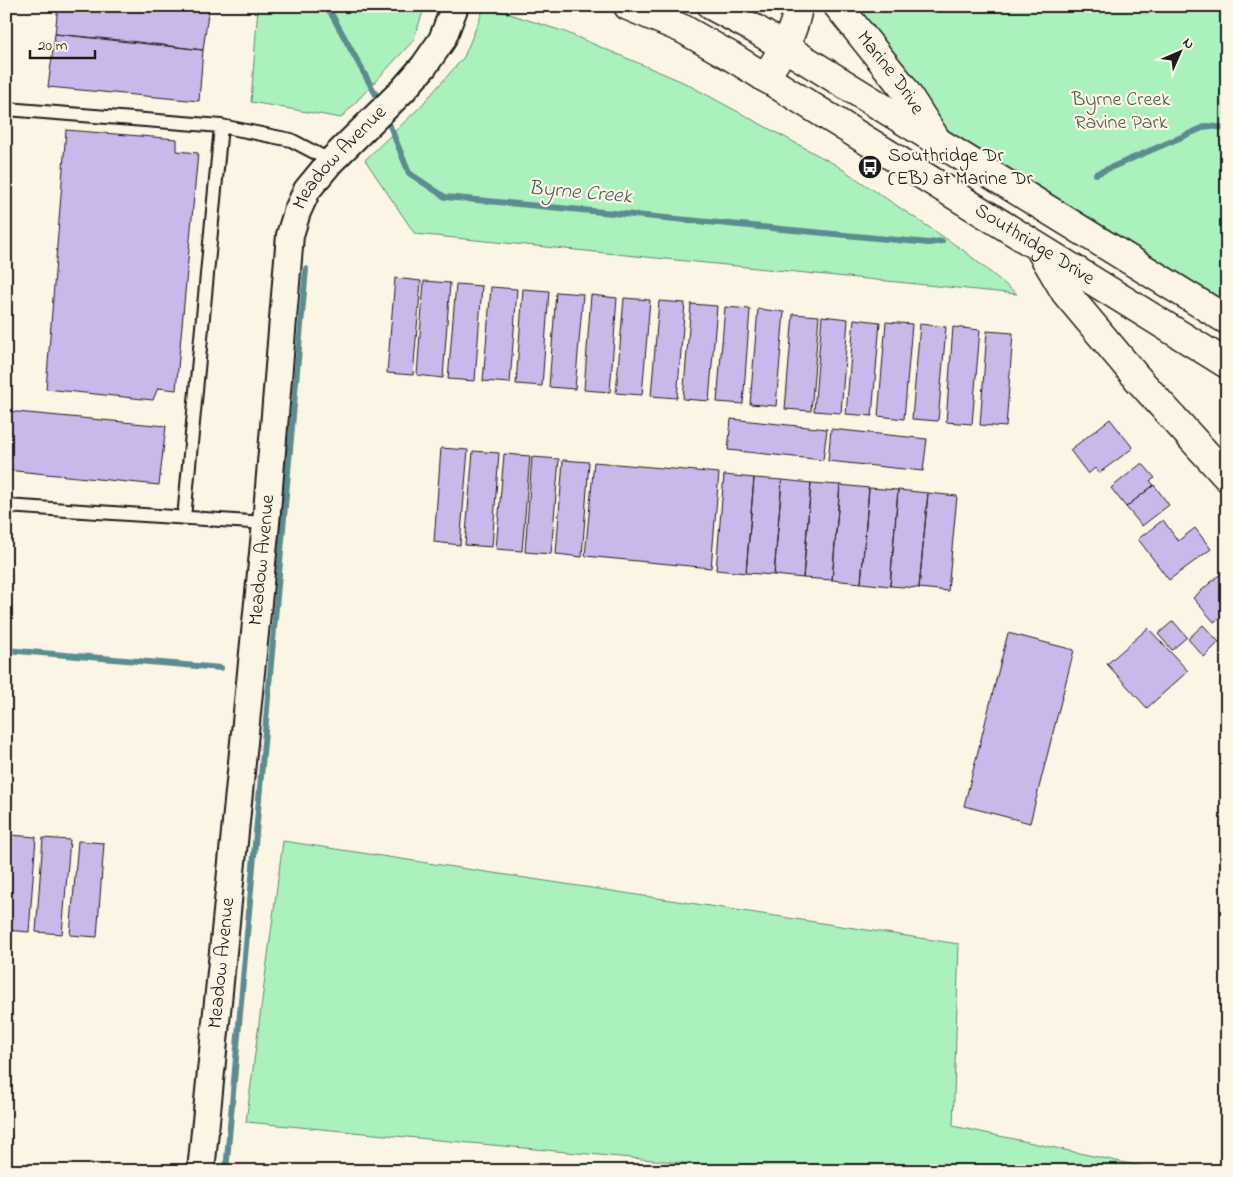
<svg xmlns="http://www.w3.org/2000/svg" width="1233" height="1177" font-family="'Indie Flower',sans-serif">
<style>
.green{fill:#aaf1be;stroke:#63866d}
.lines{fill:none;stroke-linecap:round;stroke-linejoin:round}
.stream{stroke:#5b8c90;stroke-width:6}
.building{fill:#c9b8e9;stroke:#1c1c1c}
.service-casing{stroke:#1c1c1c;stroke-width:16}
.minor-casing{stroke:#1c1c1c;stroke-width:30}
.tertiary-casing{stroke:#1c1c1c;stroke-width:31}
.secondary-casing{stroke:#1c1c1c;stroke-width:31}
.service{stroke:#fcf5e5;stroke-width:12}
.minor{stroke:#fcf5e5;stroke-width:26}
.tertiary{stroke:#fcf5e5;stroke-width:28}
.secondary{stroke:#fcf5e5;stroke-width:28}
.labels{text-anchor:middle;dominant-baseline:central;stroke-width:4.5;stroke-linejoin:round;paint-order:stroke}
.street-label{font-size:20px;fill:#1c1c1c;stroke:#fcf5e5}
.park-label{font-size:20px;fill:#475c4d;stroke:#fcf5e5}
.poi-label{font-size:20px;fill:#1c1c1c;stroke:#fcf5e5;text-anchor:start}
.water-label{font-size:21px;font-style:italic;fill:#415d60;stroke:#fcf5e5}
</style>
<rect width="100%" height="100%" fill="#fcf5e5"/>
<filter id="ink" filterUnits="userSpaceOnUse"><feTurbulence type="fractalNoise" baseFrequency=".02" numOctaves="2"/><feDisplacementMap in="SourceGraphic" scale="10" xChannelSelector="R" yChannelSelector="G"/><feConvolveMatrix kernelMatrix="1 2 1 2 8 2 1 2 1" color-interpolation-filters="sRGB"/></filter>
<g filter="url(#ink)">
<path class="green" d="M258 6H425L413 41 341 118 251 102Z
M485 6 565 32 683 82 836 165 963 250 1017 294 415 234 365 160 420 107 464 57Z
M848 6H1227V302L945 128Z
M283 841 959 944 953 1126 1163 1171H713L695 1164 246 1122Z"/>
<g class="lines">
<path class="stream" d="M327 6 381 104
M386 116 409 173 445 197 929 243 942 241
M1096 174 1207 126 1227 128
M6 650 221 668
M226 1171 306 269"/>
</g>
<path class="building" d="M58 6H209L203 50 130 41 55 34Z
M55 34 203 50 199 101 48 87Z
M66 130 177 139V151L198 153 176 390 158 388 153 400 46 389Z
M395 278 421 281 413 375 387 373Z
M424 281 450 283 443 378 417 375Z
M456 284 482 286 475 381 448 379Z
M491 287 517 289 510 383 483 381Z
M523 289 549 291 542 386 516 384Z
M556 292 583 294 575 389 549 387Z
M591 295 617 298 610 392 584 390Z
M624 298 650 300 642 395 616 393Z
M659 301 685 303 677 398 651 396Z
M691 304 717 306 709 401 683 399Z
M725 307 750 309 743 404 717 402Z
M758 309 784 312 776 406 750 404Z
M793 314 819 316 811 411 785 409Z
M822 316 848 319 841 413 814 411Z
M854 319 880 322 872 416 846 414Z
M886 322 912 324 904 419 878 416Z
M920 324 946 327 938 421 912 419Z
M953 327 980 330 972 424 946 422Z
M987 331 1013 333 1006 427 980 425Z
M6 411 166 426 159 485 6 470Z
M731 419 827 429 823 460 728 450Z
M1110 419 1133 448 1099 473 1095 468 1088 474 1070 450Z
M831 429 927 439 923 471 828 461Z
M441 448 468 450 460 545 434 542Z
M473 451 499 453 492 547 465 545Z
M504 454 530 456 522 551 496 549Z
M532 457 559 459 551 554 525 552Z
M563 460 589 462 582 557 556 554Z
M594 462 719 473 711 568 585 556Z
M1142 463 1155 478 1150 481 1154 485 1126 507 1111 488Z
M724 475 754 478 746 573 716 570Z
M754 478 782 480 774 575 746 573Z
M782 480 811 483 803 578 774 575Z
M811 483 840 485 832 580 803 578Z
M840 485 869 488 861 583 832 580Z
M1154 485 1169 505 1142 526 1126 507Z
M869 488 898 490 890 586 861 583Z
M898 490 928 493 919 588 890 586Z
M928 493 957 496 948 591 919 588Z
M1163 520 1178 541 1195 528 1211 549 1169 580 1138 539Z
M1227 568V612L1214 622 1193 598Z
M1173 621 1187 637 1172 650 1158 634Z
M1203 625 1219 642 1204 657 1188 639Z
M1148 628 1188 671 1147 708 1107 664Z
M1008 633 1074 650 1030 823 964 806Z
M10 835 36 837 29 932 6 930V885Z
M43 838 70 840 62 934 36 932Z
M78 841 104 843 97 937 70 935Z"/>
<g class="lines">
<g class="service-casing">
<path id="service" d="M6 109 221 126
M6 506 266 523
M184 518 221 126 291 140 331 161"/>
</g>
<g class="minor-casing">
<g id="minor">
<path id="s1" d="M201 1171 266 523 290 235 297 212 307 190 331 161 403 90 424 66 442 40 455 6"/>
</g>
</g>
<g class="tertiary-casing">
<g id="tertiary">
<path id="s2" d="M838 6 902 86 939 144"/>
<path d="M765 78C779 56 795 33 798 6"/>
<path d="M1138 379 1227 477"/>
</g>
</g>
<g class="secondary-casing">
<g id="secondary">
<path id="s3" d="M628 6 683 29 732 57 1227 364"/>
<path d="M712 6 755 29 1227 320"/>
<path d="M1042 253 1065 292 1138 379"/>
</g>
</g>
<use href="#service" class="service"/>
<use href="#minor" class="minor"/>
<use href="#tertiary" class="tertiary"/>
<use href="#secondary" class="secondary"/>
</g>
</g>
<defs>
<g id="bus-disc" transform="scale(1.25)"><circle r="9.5" fill="#1c1c1c" stroke="#fcf5e5"/><path d="M-5-6H5V4H4V6H2V4H-2V6H-4V4H-5ZM-3.5-4V0h7V-4ZM-3.5 1.2v1.5H-2V1.2ZM2 1.2v1.5H3.5V1.2Z" fill="#fff"/></g>
</defs>
<g fill-rule="evenodd">
<use href="#bus-disc" x="870" y="167"/>
</g>
<g class="labels">
<g class="street-label">
<text stroke="none"><textPath href="#s2" startOffset="85">Marine Drive</textPath></text>
<text stroke="none"><textPath href="#s1" startOffset="1034">Meadow Avenue</textPath></text>
<text stroke="none"><textPath href="#s3" startOffset="472">Southridge Drive</textPath></text>
<text stroke="none"><textPath href="#s1" startOffset="614">Meadow Avenue</textPath></text>
<text stroke="none"><textPath href="#s1" startOffset="209">Meadow Avenue</textPath></text>
</g>
<g class="park-label">
<text x="1121" y="100">Byrne Creek<tspan x="1121" dy="23">Ravine Park</tspan></text>
</g>
<g class="poi-label">
<text x="888" y="156">Southridge Dr<tspan x="888" dy="23">(EB) at Marine Dr</tspan></text>
</g>
<g class="water-label">
<text transform="translate(580 193) rotate(5)">Byrne Creek</text>
</g>
</g>
<rect width="1233" height="1177" fill="none" stroke="#fcf5e5" stroke-width="25"/>
<rect x="12" y="12" width="1208" height="1152" fill="none" stroke="#1c1c1c" stroke-width="2" filter="url(#ink)"/>
<g transform="translate(1180 52) rotate(45)" stroke="#fcf5e5" stroke-width="4" paint-order="stroke">
<path d="M0-4L9 19L0 12L-9 19Z" fill="#1c1c1c"/>
<text y="-8" font-size="14" font-weight="bold" text-anchor="middle" fill="#1c1c1c">N</text>
</g>
<path d="M30 50v8h65v-8" fill="none" stroke="#1c1c1c" stroke-width="2.5"/>
<text x="38" y="50" font-size="15" fill="#1c1c1c" stroke="#fcf5e5" stroke-width="4" paint-order="stroke">20 m</text>
</svg>
